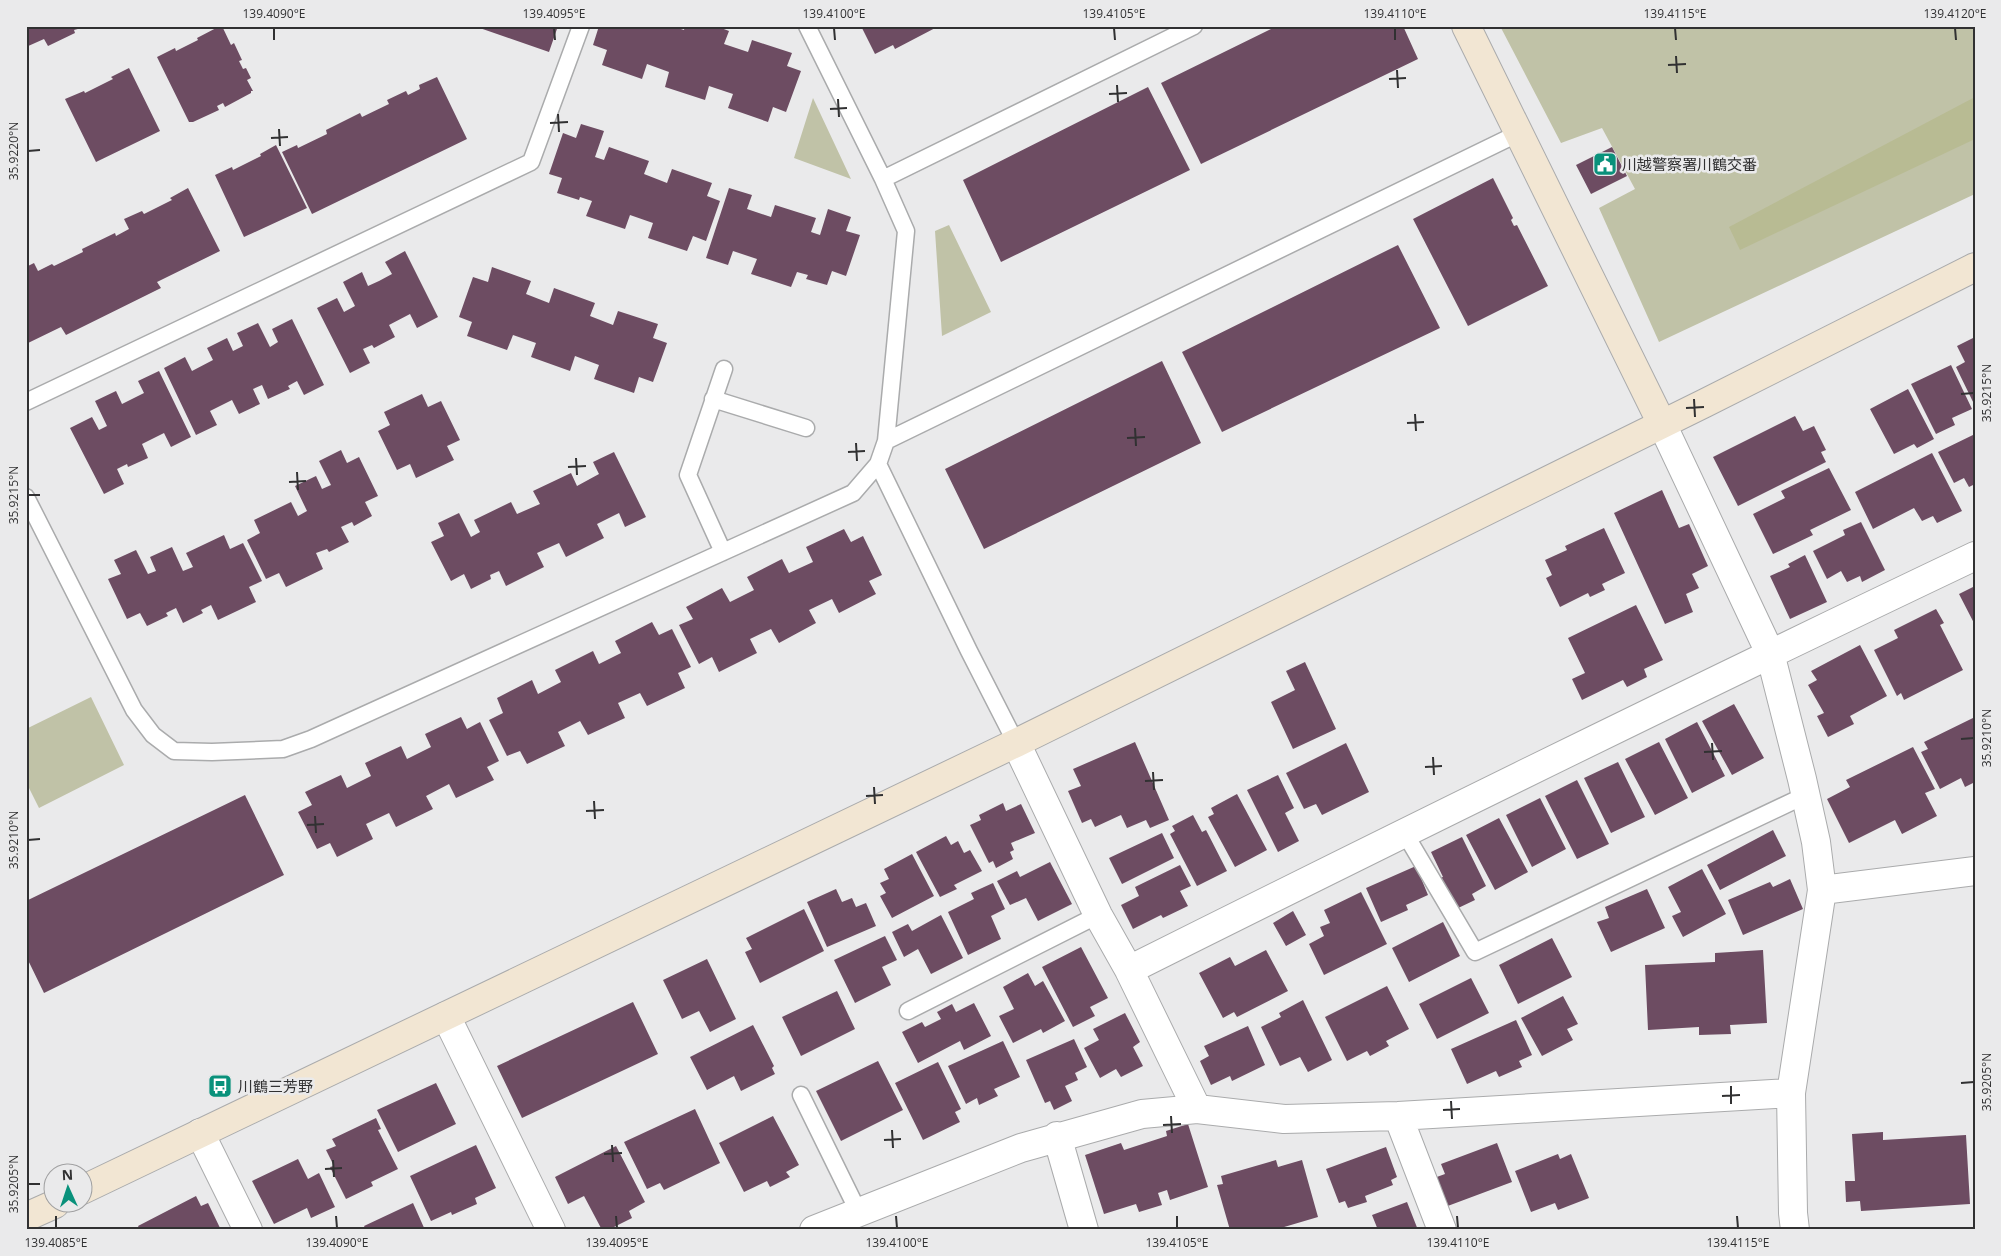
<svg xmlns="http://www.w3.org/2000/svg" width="2001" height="1256" font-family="'Open Sans','Noto Sans JP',sans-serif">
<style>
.green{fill:#c0c2a7}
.forest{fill:#b8bb93}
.building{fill:#6d4c62}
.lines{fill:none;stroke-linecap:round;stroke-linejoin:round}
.lane-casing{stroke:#aaabac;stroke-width:19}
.street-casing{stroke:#aaabac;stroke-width:30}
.secondary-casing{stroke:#aaabac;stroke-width:30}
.lane{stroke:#fff;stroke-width:16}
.street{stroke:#fff;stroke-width:28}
.secondary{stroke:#f2e6d3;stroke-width:28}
.ticks{fill:none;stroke:#313132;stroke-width:2}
.labels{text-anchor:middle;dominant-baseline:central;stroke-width:5;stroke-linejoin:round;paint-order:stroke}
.poi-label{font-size:15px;fill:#313132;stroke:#eaeaeb;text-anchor:start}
.neatline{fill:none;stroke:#313132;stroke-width:2}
.ticks-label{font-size:12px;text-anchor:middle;fill:#313132}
</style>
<rect width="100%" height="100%" fill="#eaeaeb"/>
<path class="green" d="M1500 26H1975V194L1659 342 1599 208 1635 189 1602 128 1561 143Z
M813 98 851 179 794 158Z
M949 225 991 312 942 336 935 231Z
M91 697 124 765 39 808 26 782V729Z"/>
<path class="forest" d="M1975 97V139L1740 250 1729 227Z"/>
<path class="building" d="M26 26H89L74 30 75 33 48 46 44 39 26 47Z
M220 26H222L231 45 234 43 242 60 239 61 243 69 246 68 251 78 247 80 253 91H251V93L225 107 223 103 217 106 219 110 193 122H189L157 57 175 48 176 51 198 40 197 38Z
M474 26H558L549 52Z
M599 26H672L684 30 685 26H716L729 31 724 44 748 52 752 40 792 53 787 66 801 71 786 112 773 107 768 122 728 108 733 94 709 86 705 100 665 87 669 72 647 64 642 79 602 65 607 50 593 45Z
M861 26H939L895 49 893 45 875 54Z
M1277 26H1403L1418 59 1201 164 1161 83Z
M129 68 160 131 96 162 65 99 84 91 85 93 113 79 111 77Z
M437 77 467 139 312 214 282 152 297 145 298 148 327 134 326 130 360 113 362 117 389 104 387 100 406 91 408 95 420 89 419 85Z
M1148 87 1190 170 1001 262 963 180Z
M581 124 604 131 595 157 604 160 609 147 649 161 644 174 667 183 672 169 712 183 707 196 720 201 706 241 693 236 687 251 648 238 653 223 630 215 625 229 586 216 592 201 580 197 579 200 557 193 562 178 549 174 563 133 576 138Z
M276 145 307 208 244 237 215 175 232 167 233 170 261 156 260 154Z
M1612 147 1627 176 1591 194 1576 165Z
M1493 178 1513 218 1511 220 1514 226 1517 225 1548 286 1468 326 1413 219Z
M188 188 220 251 157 282 161 288 66 335 61 327 26 344V267L34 263 38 271 52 264 54 266 83 252 82 249 115 233 116 236 129 229 124 219 142 211 144 214 172 200 170 198Z
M729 188 752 195 747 209 771 217 775 205 816 218 811 232 820 235 828 209 851 217 846 231 860 235 846 276 832 271 827 285 806 279 808 275 797 272 791 287 751 274 757 259 733 251 728 265 706 258Z
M1398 245 1440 328 1222 432 1182 352Z
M405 251 438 317 417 328 410 314 389 325 395 337 374 348 372 345 363 349 370 363 350 373 317 308 337 298 344 312 355 306 343 282 362 272 368 286 379 281 392 274 385 262Z
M492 267 531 281 526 294 549 303 554 288 595 303 590 316 613 325 618 311 658 324 653 338 667 343 653 382 639 377 634 393 594 379 599 365 575 356 570 371 531 357 536 343 513 335 507 350 467 336 472 322 459 317 473 277 488 282Z
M292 319 324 385 304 395 297 381 288 386 290 389 268 399 262 385 253 389 260 404 239 414 232 400 210 411 217 425 196 435 164 368 185 357 192 371 213 360 207 348 227 338 233 351 243 346 237 333 258 323 270 347 278 342 272 329Z
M1975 337V406L1956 367 1965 362 1957 346Z
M1162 361 1201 443 984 549 945 469Z
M1951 365 1972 409 1952 418 1955 425 1936 434 1911 384Z
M159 371 191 437 171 447 164 433 142 444 148 458 128 467 127 464 117 469 124 484 104 494 70 428 92 417 99 430 107 426 95 401 116 391 122 404 144 393 138 381Z
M1908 389 1934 439 1917 448 1914 444 1894 454 1870 409Z
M422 394 428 407 441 401 460 440 447 446 454 460 416 478 410 464 397 470 378 431 390 425 384 412Z
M1795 416 1803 431 1814 426 1826 450 1821 452 1826 462 1738 506 1713 457Z
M1975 434V484L1969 487 1964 478 1954 483 1938 452Z
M341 450 347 463 359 457 378 496 365 502 372 516 354 526 352 522 341 527 349 542 329 552 327 549 316 553 323 569 286 587 279 573 266 579 247 540 260 533 254 520 291 502 298 516 307 511 295 486 316 476 322 489 331 485 319 461Z
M614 452 646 517 625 527 619 513 597 524 604 538 566 557 559 543 537 553 544 567 506 586 499 571 490 575 491 579 471 589 464 574 451 581 431 542 444 536 438 523 459 513 471 537 480 532 474 520 511 502 517 514 540 504 533 491 571 473 577 486 599 474 593 462Z
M1932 453 1962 511 1937 523 1933 516 1922 521 1914 508 1873 529 1855 492Z
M1829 468 1851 510 1810 530 1813 535 1773 554 1753 514 1785 498 1781 491Z
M1662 490 1679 528 1689 524 1708 566 1692 574 1699 588 1686 594 1693 612 1665 624 1614 513Z
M1861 522 1885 570 1862 582 1860 576 1847 582 1841 571 1827 579 1813 551 1845 535 1843 530Z
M1604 528 1625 573 1602 584 1605 590 1590 597 1588 593 1560 607 1546 578 1552 575 1545 560 1567 550 1565 546Z
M844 529 851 542 863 536 882 575 869 581 876 594 839 613 832 599 809 610 816 623 779 643 771 629 750 639 757 653 719 672 712 657 699 664 679 625 693 619 686 607 722 588 730 602 754 590 747 577 782 559 789 573 813 562 806 547Z
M224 535 230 549 243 543 262 581 249 587 256 602 218 620 211 605 201 610 203 613 183 623 176 608 166 613 168 616 147 626 140 613 127 619 108 579 121 574 114 560 136 550 148 574 156 571 150 557 172 547 183 571 193 567 186 553Z
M1805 555 1827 602 1790 619 1770 576 1790 567 1788 564Z
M1975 586V625L1959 594Z
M1636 605 1663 660 1644 669 1647 677 1627 687 1623 680 1582 700 1572 679 1585 673 1568 638Z
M1936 609 1944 623 1940 625 1963 670 1904 700 1901 693 1897 696 1874 650 1898 638 1894 630Z
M652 622 659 635 672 629 691 667 678 673 685 688 647 706 640 693 618 703 625 718 588 735 580 721 558 732 565 746 527 764 520 751 507 756 489 720 503 713 497 698 532 680 538 694 561 682 555 670 593 651 599 664 621 653 615 641Z
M1860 645 1887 696 1850 716 1854 724 1828 737 1817 716 1824 713 1808 685 1817 680 1811 671Z
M1305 662 1336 729 1293 749 1271 702 1295 690 1286 671Z
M1734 704 1764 758 1732 775 1702 721Z
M461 717 467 729 480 722 499 761 487 767 494 780 456 798 449 784 426 796 433 809 396 827 389 813 366 824 373 839 337 857 330 843 317 849 298 812 312 805 305 792 341 775 347 788 371 776 365 763 401 746 407 759 431 747 425 734Z
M1975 717V782L1965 787 1961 778 1940 789 1921 752 1928 749 1924 742Z
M1697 722 1725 776 1692 793 1665 739Z
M1135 742 1169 820 1150 828 1146 820 1127 828 1121 815 1095 827 1091 819 1082 823 1068 791 1081 786 1073 769Z
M1659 742 1688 798 1655 815 1625 759Z
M1346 743 1369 792 1322 815 1316 804 1304 809 1286 773Z
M1913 747 1935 789 1925 793 1937 816 1902 834 1895 820 1849 843 1827 799 1850 787 1846 780Z
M1618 762 1645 817 1611 833 1584 778Z
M1278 775 1294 808 1285 813 1299 841 1278 852 1247 790Z
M1577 780 1609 844 1577 859 1545 796Z
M1237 794 1267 850 1235 867 1208 817 1214 814 1211 808Z
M245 795 284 875 44 993 26 956V901Z
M1540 798 1566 849 1532 867 1506 815Z
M1003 803 1006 811 1021 804 1035 833 1011 843 1014 850 1010 852 1013 859 996 868 993 861 989 863 970 825 981 820 979 815Z
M1193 815 1202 832 1206 830 1227 871 1197 886 1170 834 1175 831 1172 826Z
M1499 818 1528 872 1495 890 1466 835Z
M1773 830 1786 856 1720 890 1707 865Z
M1162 833 1174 858 1122 884 1109 858Z
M946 836 951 845 958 841 964 853 970 850 982 871 954 885 957 889 940 897 916 852Z
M1462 837 1486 886 1472 894 1475 900 1454 910 1439 878 1443 877 1431 852Z
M912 854 934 896 892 918 880 896 886 893 880 883 889 879 884 869Z
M1050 862 1072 904 1038 921 1026 898 1010 905 997 881 1017 871 1020 877Z
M1180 865 1191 886 1180 891 1188 906 1163 918 1161 915 1133 929 1121 905 1139 896 1135 887Z
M1416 866 1428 895 1406 905 1408 910 1381 922 1366 888Z
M1702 869 1726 914 1683 937 1672 916 1681 912 1668 887Z
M1790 879 1803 909 1743 935 1728 900 1770 882 1773 887Z
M993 883 1005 909 991 916 1001 939 968 955 948 912 974 899 971 893Z
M836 889 842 902 852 898 856 907 866 903 876 926 827 947 807 902Z
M1647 889 1665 928 1611 952 1597 922 1609 918 1605 907Z
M1361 892 1387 944 1324 975 1309 944 1324 936 1320 927 1330 923 1324 910Z
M804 909 824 951 760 983 745 952 752 949 746 938Z
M1293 911 1306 935 1286 946 1273 923Z
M941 915 963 958 931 974 918 949 904 957 892 932 908 924 912 931Z
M1443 922 1460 956 1409 982 1392 948Z
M885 936 897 960 882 967 891 985 855 1003 834 960Z
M1552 938 1572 977 1518 1004 1499 965Z
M1081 947 1108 998 1090 1007 1095 1016 1073 1027 1042 967Z
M1266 950 1288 991 1237 1017 1234 1012 1223 1018 1199 973 1230 957 1235 966Z
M1763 950 1767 1023 1730 1025 1731 1034 1699 1035V1027L1648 1030 1645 965 1715 962V953Z
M707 959 736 1019 710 1032 699 1011 682 1019 663 980Z
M1028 973 1035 986 1043 981 1065 1021 1043 1033 1041 1029 1013 1043 999 1016 1014 1009 1003 987Z
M1471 978 1489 1013 1437 1039 1419 1004Z
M1387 986 1409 1029 1386 1041 1389 1046 1370 1056 1367 1051 1347 1061 1325 1017Z
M837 991 855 1029 801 1056 782 1017Z
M1563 996 1578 1024 1567 1029 1573 1040 1542 1056 1521 1018Z
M1303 1000 1332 1060 1308 1072 1300 1057 1280 1066 1261 1027 1281 1017 1279 1013Z
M633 1002 658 1054 522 1118 497 1066Z
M974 1003 991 1036 964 1050 960 1041 918 1063 902 1032 922 1022 925 1027 941 1019 937 1012 952 1004 956 1012Z
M1125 1013 1140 1042 1133 1047 1143 1066 1121 1077 1116 1069 1100 1078 1084 1048 1099 1040 1093 1029Z
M1516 1020 1532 1055 1519 1061 1522 1067 1499 1077 1496 1071 1467 1084 1451 1049Z
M753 1025 774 1066 772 1068 775 1074 741 1091 734 1076 707 1090 690 1057Z
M1248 1026 1265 1065 1232 1081 1230 1076 1211 1085 1200 1061 1209 1056 1204 1046Z
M1074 1039 1087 1067 1075 1073 1078 1080 1065 1086 1072 1101 1054 1110 1050 1101 1045 1103 1026 1060Z
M1003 1041 1020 1077 994 1089 998 1096 979 1105 977 1098 966 1104 948 1066Z
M878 1061 903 1110 841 1141 816 1091Z
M938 1062 961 1109 955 1112 960 1122 923 1140 895 1083Z
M436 1083 456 1124 398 1152 377 1110Z
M695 1109 720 1163 664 1190 660 1183 647 1189 624 1142Z
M773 1116 799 1165 786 1172 790 1177 770 1187 767 1181 744 1192 719 1143Z
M376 1118 381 1129 378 1130 398 1169 371 1182 373 1186 346 1199 330 1167 334 1166 326 1150 336 1146 332 1139Z
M1188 1124 1208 1187 1170 1200 1167 1190 1158 1193 1162 1205 1139 1212 1136 1204 1104 1214 1085 1155 1121 1143 1124 1150 1167 1136 1166 1131Z
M1883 1132V1140L1966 1135 1970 1204 1861 1211 1860 1201 1846 1202 1845 1181H1855L1852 1134Z
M1497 1143 1512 1182 1445 1207 1434 1178 1445 1174 1441 1164Z
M476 1145 496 1188 475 1198 477 1204 452 1215 451 1212 431 1221 410 1176Z
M616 1146 645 1202 629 1211 632 1218 608 1230H602L584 1196 568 1204 555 1177Z
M1386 1147 1397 1177 1391 1180 1393 1185 1365 1196 1367 1202 1348 1208 1345 1201 1339 1203 1326 1169Z
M1558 1154 1560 1159 1571 1154 1589 1198 1558 1210 1555 1203 1531 1212 1515 1171Z
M298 1159 308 1179 319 1173 335 1207 311 1218 307 1208 274 1224 252 1181Z
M1276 1160 1278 1167 1302 1160 1318 1217 1274 1230H1230L1217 1185 1223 1184 1221 1176Z
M196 1196 201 1206 208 1203 221 1230H140L138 1226Z
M1407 1202 1418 1230H1378L1372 1215Z
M413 1203 425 1230H366L364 1226Z"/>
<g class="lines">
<g class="lane-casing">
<path id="lane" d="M883 179 1194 26
M713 399 806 428
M26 402 531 162 581 26
M886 441 1519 133
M878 464 969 651 1016 743
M26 497 134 710 153 735 174 751 212 752 283 749 311 739 853 493 878 464 886 441 906 231 883 179 807 26
M723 552 688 475 724 369
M1404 832 1475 952 1806 795
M908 1011 1098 915
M801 1095 858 1211"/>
</g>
<g class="street-casing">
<path id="street" d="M1662 424 1770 653 1802 779 1816 842 1822 890 1791 1093 1793 1213 1795 1230
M1016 743 1098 915 1129 970 1197 1109
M1822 890 1975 871
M1129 970C1409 830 1691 691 1975 556
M446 1016 551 1230
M1398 1116 1442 1230
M200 1133 248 1230
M1057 1136 1084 1230
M814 1230 1021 1148 1142 1114 1197 1109 1284 1119 1398 1116 1791 1093"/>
</g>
<g class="secondary-casing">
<path id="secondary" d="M1466 26 1662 424
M82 1190 1016 743 1705 403 1975 267
M26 1217 55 1204"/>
</g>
<use href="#lane" class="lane"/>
<use href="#street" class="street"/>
<use href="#secondary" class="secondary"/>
</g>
<path class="ticks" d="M274 28V40M554 28 555 40M834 28 835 40M1114 28 1115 40M1395 28V40M1675 28 1676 40M1955 28 1956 40M1676 56 1677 73M1668 65 1686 64M1397 70 1398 88M1389 79 1406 78M1117 85 1118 102M1109 94 1127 93M838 99 839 117M830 109 847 108M558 114 559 132M550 123 568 122M279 129 280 146M271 138 288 137M28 151 40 150M1961 394 1974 393M1694 399 1695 417M1686 408 1704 407M1415 414 1416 431M1407 423 1424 422M1135 428 1136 446M1127 438 1145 437M856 443 857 461M848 452 865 451M576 458 577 475M568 467 586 466M297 472 298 490M289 482 306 481M28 495H40M1961 739 1974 738M1712 743 1713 760M1704 752 1722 751M1433 757 1434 775M1425 767 1442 766M1153 772 1154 790M1145 781 1163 780M874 787 875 804M866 796 883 795M594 801 595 819M586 811 604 810M315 816 316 833M307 825 324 824M28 840 40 839M1961 1083 1974 1082M1731 1086V1104M1722 1096 1740 1095M1451 1101 1452 1119M1443 1110 1460 1109M1171 1116 1172 1133M1163 1125 1181 1124M892 1130 893 1148M884 1140 901 1139M612 1145 613 1162M604 1154 622 1153M333 1160 334 1177M325 1169 342 1168M28 1184H40M56 1216V1228M336 1216 337 1228M616 1216 617 1228M896 1216 897 1228M1177 1216V1228M1457 1216 1458 1228M1737 1216 1738 1228"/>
<defs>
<g id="civic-square" transform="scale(1.25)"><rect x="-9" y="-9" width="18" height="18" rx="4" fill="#09917b" stroke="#eaeaeb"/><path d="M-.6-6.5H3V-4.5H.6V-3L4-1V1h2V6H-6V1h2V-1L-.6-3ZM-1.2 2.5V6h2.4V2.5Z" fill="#fff"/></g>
<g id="bus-square" transform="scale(1.25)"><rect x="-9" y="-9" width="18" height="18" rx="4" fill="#09917b" stroke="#eaeaeb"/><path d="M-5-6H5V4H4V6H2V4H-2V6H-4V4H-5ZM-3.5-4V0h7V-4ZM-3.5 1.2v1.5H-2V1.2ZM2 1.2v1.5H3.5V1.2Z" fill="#fff"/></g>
</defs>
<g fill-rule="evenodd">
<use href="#civic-square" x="1605" y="164"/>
<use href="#bus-square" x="220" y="1086"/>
</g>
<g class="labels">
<g class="poi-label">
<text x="1622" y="164">川越警察署川鶴交番</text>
<text x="238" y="1086">川鶴三芳野</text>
</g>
</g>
<rect width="2001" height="1256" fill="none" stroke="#eaeaeb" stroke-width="55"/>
<g transform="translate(68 1188) rotate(357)"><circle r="24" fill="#eaeaeb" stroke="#a0a0a1"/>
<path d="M0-4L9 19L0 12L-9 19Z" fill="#09917b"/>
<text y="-8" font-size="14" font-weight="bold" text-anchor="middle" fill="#313132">N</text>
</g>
<rect x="28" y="28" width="1946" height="1200" class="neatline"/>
<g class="ticks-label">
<text x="274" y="18">139.4090°E</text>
<text x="554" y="18">139.4095°E</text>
<text x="834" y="18">139.4100°E</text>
<text x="1114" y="18">139.4105°E</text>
<text x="1395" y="18">139.4110°E</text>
<text x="1675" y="18">139.4115°E</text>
<text x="1955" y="18">139.4120°E</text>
<text transform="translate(14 151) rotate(-90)" y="4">35.9220°N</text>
<text transform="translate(1987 393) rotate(-90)" y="4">35.9215°N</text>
<text transform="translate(14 495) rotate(-90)" y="4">35.9215°N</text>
<text transform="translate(1987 738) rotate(-90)" y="4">35.9210°N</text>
<text transform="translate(14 840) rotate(-90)" y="4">35.9210°N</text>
<text transform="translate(1987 1082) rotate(-90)" y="4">35.9205°N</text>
<text transform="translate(14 1184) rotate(-90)" y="4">35.9205°N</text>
<text x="56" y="1247">139.4085°E</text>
<text x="337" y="1247">139.4090°E</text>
<text x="617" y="1247">139.4095°E</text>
<text x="897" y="1247">139.4100°E</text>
<text x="1177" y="1247">139.4105°E</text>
<text x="1458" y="1247">139.4110°E</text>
<text x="1738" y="1247">139.4115°E</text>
</g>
</svg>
